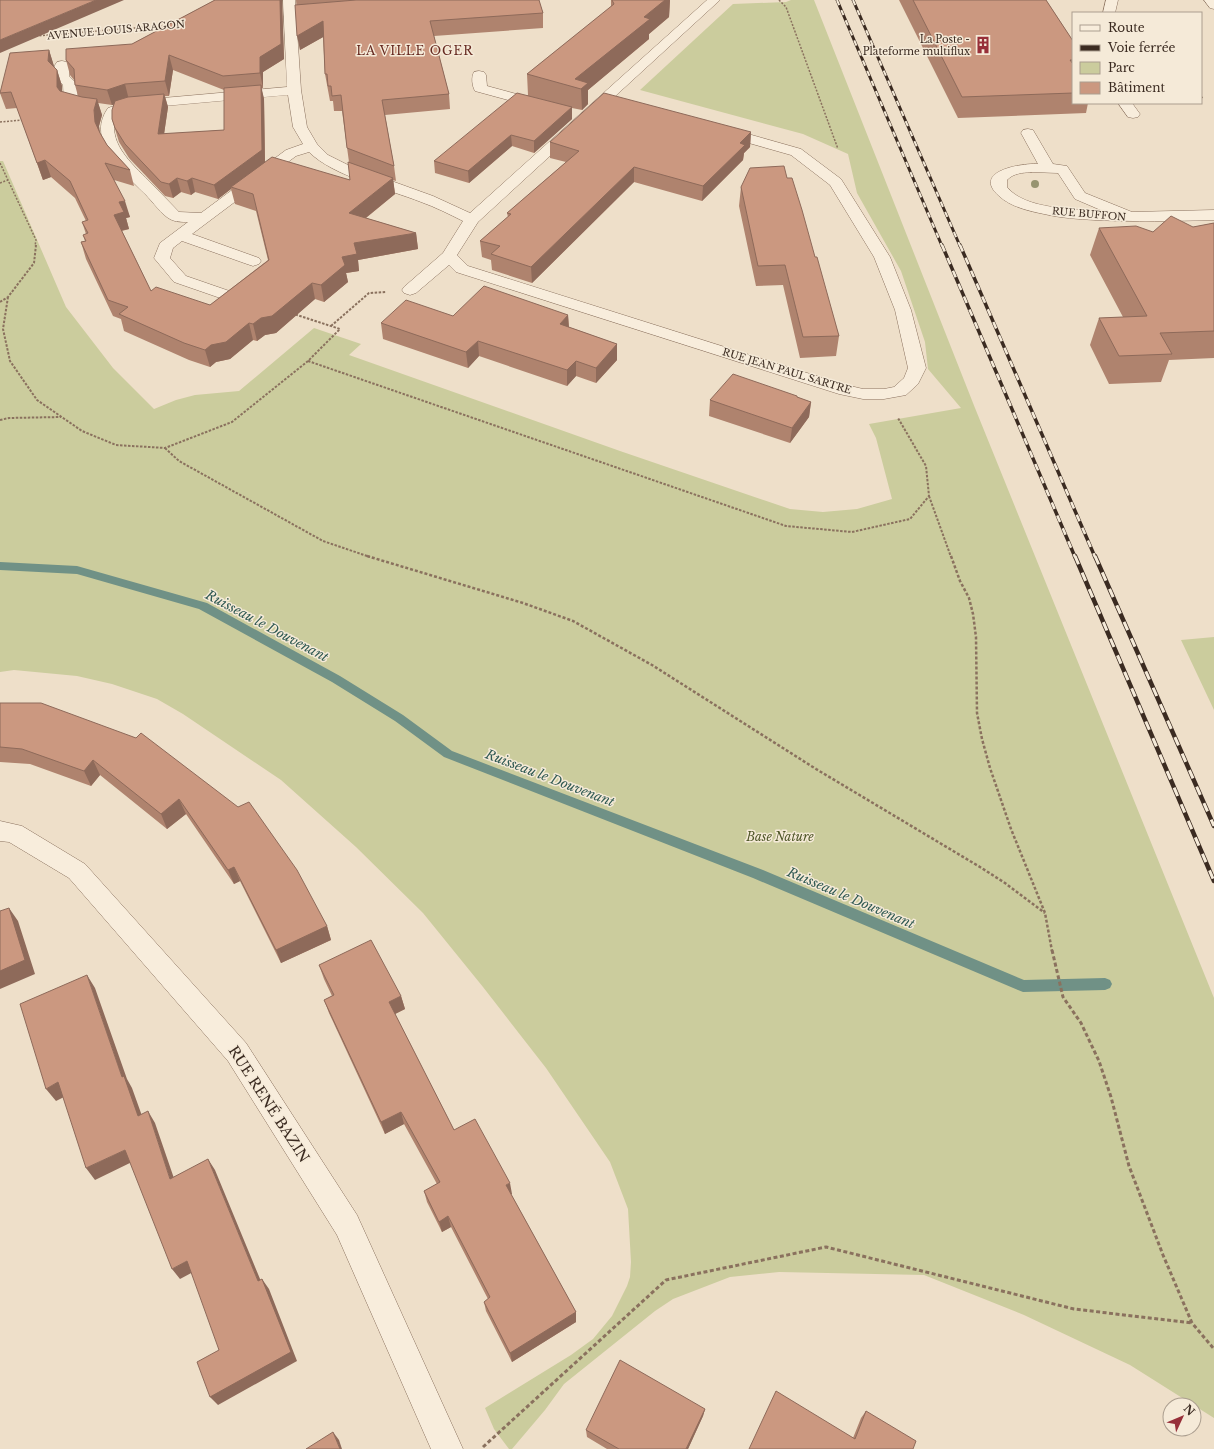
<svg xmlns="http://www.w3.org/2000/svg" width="1214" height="1449" font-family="'Libre Baskerville',serif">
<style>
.green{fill:#cbcc9d}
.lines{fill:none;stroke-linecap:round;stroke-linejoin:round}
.stream{fill:#709186;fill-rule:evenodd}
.minor-casing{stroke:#8a715e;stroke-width:1}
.path-far3{stroke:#8a715e;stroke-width:1.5;stroke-dasharray:2 1.5;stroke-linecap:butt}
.path-far2{stroke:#8a715e;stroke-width:2;stroke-dasharray:2.5 1.5;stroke-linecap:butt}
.path-far1{stroke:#8a715e;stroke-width:2.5;stroke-dasharray:3 2;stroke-linecap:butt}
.path{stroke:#8a715e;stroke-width:3;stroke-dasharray:4 2.5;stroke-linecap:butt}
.minor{fill:#f8eddc;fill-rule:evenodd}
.rail-far2-casing{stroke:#3b2b21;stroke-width:3}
.rail-far1-casing{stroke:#3b2b21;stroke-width:3.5}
.rail-casing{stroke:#3b2b21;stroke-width:4.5}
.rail-far2{stroke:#f5ead8;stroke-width:2;stroke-dasharray:5.5;stroke-linecap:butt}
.rail-far1{stroke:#f5ead8;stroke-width:2.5;stroke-dasharray:7;stroke-linecap:butt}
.rail{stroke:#f5ead8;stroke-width:3;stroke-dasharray:9;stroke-linecap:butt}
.tree{fill:#979470}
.wall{fill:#af836e;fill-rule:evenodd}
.shaded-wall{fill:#8e6a5a}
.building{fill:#cb9880;stroke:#8e6a5a}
.labels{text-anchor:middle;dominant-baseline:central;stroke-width:3;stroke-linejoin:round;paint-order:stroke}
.far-street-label{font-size:10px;fill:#3b2b21;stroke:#f5ead8}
.far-poi-label{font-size:10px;fill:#3b2b21;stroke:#f5ead8;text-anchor:end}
.far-quarter-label{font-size:12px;letter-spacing:1px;fill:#662a21;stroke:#f5ead8}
.park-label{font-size:12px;font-style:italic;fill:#4f5628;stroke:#f5ead8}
.water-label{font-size:13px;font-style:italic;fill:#315a53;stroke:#f5ead8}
.near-street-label{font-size:14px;fill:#3b2b21;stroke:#f5ead8}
</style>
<rect width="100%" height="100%" fill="#eedfc9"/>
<path class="green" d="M791 0H814L975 408 1214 998V1418L1130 1365 1024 1315 924 1275 779 1272 730 1277 673 1299 655 1311 564 1384 545 1410 512 1449H509L494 1429 485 1408 571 1355 593 1339 612 1316 627 1286 630 1277 631 1262 628 1209 610 1162 546 1068 483 987 423 913 356 847 281 780 183 714 157 699 112 684 77 676 14 670 0 672V161H3L66 307 113 368 154 409 176 400 195 395 239 391 314 328 361 344 349 355 620 451 790 509 823 512 857 509 892 499 876 438 869 424 961 408 928 369 925 342 901 271 857 193 848 154 803 134 640 90 733 4 786 2Z
M1214 637V710L1181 640Z"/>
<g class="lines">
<path class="stream" d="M0 562 77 566 207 603 340 676 403 715 452 751 763 870 1024 980 1105 978 1110 980 1112 984 1110 988 1105 990 1023 992 1018 990 753 878 444 757 395 721 332 682 199 609 77 574 0 570Z"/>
<g class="minor-casing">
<path id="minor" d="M283 0H295L301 90 307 127 317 144 328 155 350 166 433 196 470 213 707 0H720L478 222 457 255 468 266 842 384 863 389H884L894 387 904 378 908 368 895 310 874 257 830 185 791 155 717 134 715 131 717 128 722 127 727 128 801 149 841 179 890 257 911 310 926 368 918 384 906 395 884 399H863L839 394 456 272 449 265 416 293 410 295 404 293 402 290 404 287 443 253 463 221C449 214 435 207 421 202 388 189 333 176 309 152L296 156 192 234 259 258 261 261 259 264 253 266 247 264 182 241 173 248 170 258 186 276 238 294 240 297 238 300 232 302 226 300 174 282 154 258 160 243 188 222C182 222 175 222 170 219 163 216 152 201 146 195 124 173 85 141 108 108L129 101 287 87ZM288 95 293 127 303 144 286 150 201 213 179 212C169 202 159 191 149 181 132 164 104 140 118 114L131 109Z
M1106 0H1118L1115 13H1103Z
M1204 0H1214V9L1210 8Z
M62 61 67 62 69 65V76L77 84 78 101 95 105 97 108 95 111C86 113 75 108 66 106L64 103 63 85 55 77V65L57 62Z
M479 71 484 72 486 75 487 86 546 102 548 105 546 108 541 109 475 91C472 86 471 77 474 72Z
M1118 103H1132L1140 114 1138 117 1133 118 1128 117Z
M1028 129 1033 130 1053 164 1067 166 1085 193 1132 212 1214 210V220C1174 221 1135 222 1095 220 1078 219 1061 218 1044 214 1029 211 1011 207 999 196 971 171 1022 163 1038 164L1021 133 1023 130ZM1031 172 1058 173 1075 199 1103 211C1076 209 1025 210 1007 187V180C1014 173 1022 173 1031 172Z
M0 821 22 826 85 864 246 1043 357 1215 463 1449H431L337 1235 228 1061 69 878 9 842 0 841Z"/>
</g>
<path class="path-far3" d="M779 0 786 7 838 149
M36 36 171 25
M1201 98 1203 97
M0 122 23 120
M0 163 36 240 35 246
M0 183 8 180"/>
<path class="path-far2" d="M8 297 3 329 10 361 37 400 82 431 116 445 165 448 232 422 308 361 340 329 294 314
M0 302 8 297 34 263 36 245
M331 326 369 293 386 292
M308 361 786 526 852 532 910 519 929 496 926 466 898 418
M0 420 9 418 61 417
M165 448 179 461 323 541 370 557
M929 496 951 557"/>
<path class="path-far1" d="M367 556 523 603 573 621 652 665 816 769 980 867 1005 883 1045 913
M951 556 960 581 969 598 973 614 976 637 977 713 982 739 990 768 1011 829 1045 913 1052 951"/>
<path class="path" d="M1052 950 1063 997 1081 1023 1099 1061 1111 1097 1129 1166 1163 1255 1192 1323 1214 1349
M483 1447 666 1280 826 1247 1074 1309 1192 1323"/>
<use href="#minor" class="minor"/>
<g class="rail-far2-casing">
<path id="rail-far2" d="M837 0 942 246
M853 0 960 246"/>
</g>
<g class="rail-far1-casing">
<path id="rail-far1" d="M942 245 1075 557
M960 245 1095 557"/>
</g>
<g class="rail-casing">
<path id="rail" d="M1075 556 1214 881
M1095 556 1214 826"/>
</g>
<use href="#rail-far2" class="rail-far2"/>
<use href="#rail-far1" class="rail-far1"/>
<use href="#rail" class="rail"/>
</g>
<circle class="tree" cx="1035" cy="184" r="4"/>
<path class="wall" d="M215 0H282L284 59 263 72V88H261L264 99 265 162 350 180 349 162 342 111H334L333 101H330L325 74 323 37 300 50 296 0H539L543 13V28L434 36 449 94 450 109 385 115 394 166 396 181 393 180 395 194 366 218 416 233 418 249 358 260 359 271 346 273 348 282 324 302 315 299 276 333 265 335 257 341 253 340 230 359 216 362 210 367 189 360 124 331 121 319 113 316 86 259 81 242 85 241 83 235 86 234 82 222 86 221 75 198 51 177 43 180 17 108 6 109 0 93 49 50 54 67 57 70 62 86V92L78 96 75 85 74 80 70 75 66 60 132 44ZM173 70 224 90V130L164 134 168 107 165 96H169ZM98 103 112 105H114L112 119 119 142 129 158 165 196 173 198 181 192 191 195 195 192 218 199 231 189 235 204 256 211 268 260 210 305 151 291 122 231 129 229 126 218 130 217 114 180 134 186 130 170 107 145 100 133 99 126 102 115Z
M611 0H670L669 17 649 34V39L588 90V104L582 110 572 108V119L534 153 512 146 469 183 435 173 434 161 528 95 527 74 611 7Z
M899 0H1046L1073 41V103H1088L1086 113 958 118Z
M751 132 750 147 744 153 743 160 702 201 634 182 532 283 492 270 491 260 482 257 480 241 508 217 507 213 566 162 550 158V142Z
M787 178 815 257 839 336 836 356 800 358 783 285 756 286 739 206 741 187Z
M1214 223V358L1169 360 1161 382 1109 384 1090 345 1099 318 1123 317 1090 255 1099 228 1153 232 1193 227Z
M568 315 569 327 617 344V360L596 383 576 376 567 386 479 356 468 368 383 339 381 323 453 316Z
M797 396V397L811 402 809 417 790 443 709 416 710 400Z
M0 703 136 738 327 926 331 940 281 963 240 881 234 884 186 814 167 829 100 775 91 786 30 764 0 762Z
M319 965 401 996 405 1009 395 1014 454 1130 512 1194H511L576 1312V1322L512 1362 486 1311 484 1302 488 1299 451 1227 442 1232 427 1202 424 1191 437 1184 404 1124 385 1134 329 1013 324 1000 332 996 324 979Z
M705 1409 703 1416 688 1449H607L587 1437 586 1430Z
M866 1411 913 1449H749L853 1438 861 1418Z"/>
<path class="shaded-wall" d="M96 0H124L0 53V40Z
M280 0H282L284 59 263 72V88L260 73V57Z
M665 0H670L669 17 649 34V39L588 90V104L582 110 581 89 575 79 644 17Z
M323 21 325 36 300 50 297 36Z
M49 50 54 66V77L48 61Z
M169 55 173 70 169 96 165 81Z
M57 70 62 86V103L57 87Z
M125 84 129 100 112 105 107 90Z
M261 85 264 99 265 164 231 187V189L218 199 214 185Z
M164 94 168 107 162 148 158 134Z
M97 99 102 115 99 126 100 138 95 122 94 110Z
M572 107V119L534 153V141Z
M751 132 750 147 744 153 743 160 702 201 703 186 740 143Z
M511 135 512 146 469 183 468 171Z
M45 160 51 177 43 180 37 163Z
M634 167V182L532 283 531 267Z
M177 178 181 192 173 198 169 184Z
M192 178 195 192 191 195 187 181Z
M393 178 395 194 352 229 349 213Z
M125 201 130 217 126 218 129 229 119 231 114 215 119 202Z
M416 233 418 249 358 260 359 271 346 273 348 282 324 302 321 285 342 257 354 243Z
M312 283 315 299 276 333 265 335 257 341 253 324Z
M568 315 569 330 560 324Z
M249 323 253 340 230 359 216 362 210 367 205 350 211 345Z
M478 341 479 356 468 368 466 352Z
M617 344V360L596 383V368Z
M576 361V376L567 386V370Z
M811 402 809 417 790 443 792 428Z
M93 760 100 775 91 786 84 771Z
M179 799 186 814 167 829 161 814Z
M234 867 240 881 234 884 228 870Z
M9 908 18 921 35 974 0 989V971Z
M327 926 331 940 281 963 276 950Z
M87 975 95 988 127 1079 132 1088 146 1127 138 1116 122 1077Z
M401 996 405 1009 393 1015 389 1002Z
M58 1082 68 1095 56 1101 46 1089Z
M148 1111 155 1123 178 1190 170 1179Z
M401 1112 404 1124 385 1134 381 1122Z
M125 1150 134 1161 95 1180 86 1168Z
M208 1159 215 1170 265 1291 258 1281Z
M510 1183 512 1194 507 1196 506 1185Z
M448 1216 451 1227 442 1232 439 1222Z
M187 1261 195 1271 180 1279 172 1269Z
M262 1279 269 1289 297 1361 218 1405 210 1397Z
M576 1312V1322L512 1362 510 1353Z
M705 1409 703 1416 688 1449H686Z
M333 1432 339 1440 342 1449H340Z"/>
<path class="building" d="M0 0H96L0 40Z
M215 0H280L281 44 260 57V73L223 76 169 55 165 81 125 84 107 90 75 85 74 69 66 60V49L132 44Z
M356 0H539L543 13 430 21 449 94 382 100 394 166 347 148 341 95 332 96 331 86H328L327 74H325L323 21 297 36 295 5Z
M612 0H665L644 17 650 19 575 79 588 83 581 89 527 74 614 4Z
M913 0H1046L1073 41V60H1070L1073 64V93L962 97Z
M49 50 48 61 57 70V87L60 91 82 97 97 99 94 110 95 122 100 133 107 145 130 170 105 163 125 201 119 202 124 212 114 215 151 291 156 287 210 305 269 260 253 194 231 187 272 157 350 180 348 162 393 178 349 213 416 233 354 243 357 254 342 257 345 265 321 285 312 283 272 316 261 318 253 324 249 323 226 342 211 345 205 350 184 343 119 314 128 307 108 300 81 242 86 241 83 235 88 233 82 222 88 220 70 181 45 160 37 163 11 92 0 93 10 53Z
M261 85 262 150 214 185 192 178 187 181 177 178 169 184 161 182 125 144 115 128 112 119V110L115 101 128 97 164 94 158 134 224 130V88Z
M517 93 572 107 534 141 511 135 468 171 434 161Z
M604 93 751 132 740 143 745 145 703 186 634 167 531 267 491 254 500 246 480 241 511 214 507 213 579 151 550 142Z
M784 166 787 178H792L802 210 815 257H817L839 336 803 337 785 265 758 266 741 187 750 168Z
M1171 216 1193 227 1214 223V331L1160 333 1172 354 1119 356 1099 318 1147 316 1099 228 1136 226 1153 232Z
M484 286 568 315 560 324 617 344 596 368 576 361 567 370 478 341 466 352 381 323 406 300 453 316Z
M733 374 797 396V397L811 402 792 428 710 400Z
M0 703H41L136 738 141 733 238 807 249 802 297 870 327 926 276 950 234 867 228 870 179 799 161 814 93 760 84 771 22 749 0 747Z
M9 908 25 960 0 971V911Z
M371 940 401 996 389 1002 454 1130 475 1119 510 1183 506 1185 576 1312 510 1353 484 1302 490 1297 448 1216 439 1222 424 1191 440 1182 401 1112 381 1122 324 1000 334 995 319 965Z
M87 975 122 1077 124 1076 138 1116 148 1111 170 1179 208 1159 258 1281 262 1279 291 1352 210 1397 197 1362 219 1350 187 1261 172 1269 125 1150 86 1168 58 1082 46 1089 20 1004Z
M620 1360 705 1409 686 1449H619L586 1430Z
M776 1391 855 1439 866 1411 916 1441 913 1449H749Z
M333 1432 340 1449H306Z"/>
<defs>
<g id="building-bare" transform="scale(1.38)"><path d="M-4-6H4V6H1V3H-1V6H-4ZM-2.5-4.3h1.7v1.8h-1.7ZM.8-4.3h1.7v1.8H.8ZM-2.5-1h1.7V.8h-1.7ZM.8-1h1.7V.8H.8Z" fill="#972f39" stroke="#f5ead8" stroke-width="2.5" paint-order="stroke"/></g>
</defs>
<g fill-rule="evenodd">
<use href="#building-bare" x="983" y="45"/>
</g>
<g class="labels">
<g class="far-street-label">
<text transform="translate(116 30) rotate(-5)">AVENUE LOUIS ARAGON</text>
<text transform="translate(1089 214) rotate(5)">RUE BUFFON</text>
<text transform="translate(787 371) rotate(17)">RUE JEAN PAUL SARTRE</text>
</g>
<g class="far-poi-label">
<text x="970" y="39">La Poste -<tspan x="970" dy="12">Plateforme multiflux</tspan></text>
</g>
<g class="far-quarter-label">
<text x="415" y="50">LA VILLE OGER</text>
</g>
<g class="park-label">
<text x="780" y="836">Base Nature</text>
</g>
<g class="water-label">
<text transform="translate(267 626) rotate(28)">Ruisseau le Douvenant</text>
<text transform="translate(550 778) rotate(21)">Ruisseau le Douvenant</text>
<text transform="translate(851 898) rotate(23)">Ruisseau le Douvenant</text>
</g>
<g class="near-street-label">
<text transform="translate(269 1104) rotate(57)">RUE RENÉ BAZIN</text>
</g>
</g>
<rect x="1072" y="12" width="130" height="92" fill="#f5ead8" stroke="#ab9e8f"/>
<rect x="1080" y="25" width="20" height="6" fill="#f8eddc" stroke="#ab9e8f"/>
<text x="1108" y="32" font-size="12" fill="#3b2b21">Route</text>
<rect x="1080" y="45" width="20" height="6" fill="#3b2b21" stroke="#ab9e8f"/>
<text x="1108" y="52" font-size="12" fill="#3b2b21">Voie ferrée</text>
<rect x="1080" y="62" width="20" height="12" fill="#cbcc9d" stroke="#ab9e8f"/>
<text x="1108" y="72" font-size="12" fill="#3b2b21">Parc</text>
<rect x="1080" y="82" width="20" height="12" fill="#cb9880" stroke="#ab9e8f"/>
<text x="1108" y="92" font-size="12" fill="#3b2b21">Bâtiment</text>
<g transform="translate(1182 1417) rotate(46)"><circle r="19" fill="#f5ead8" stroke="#ab9e8f"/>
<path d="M0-3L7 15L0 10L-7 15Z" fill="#972f39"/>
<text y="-6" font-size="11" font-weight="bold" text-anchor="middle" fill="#3b2b21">N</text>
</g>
</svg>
